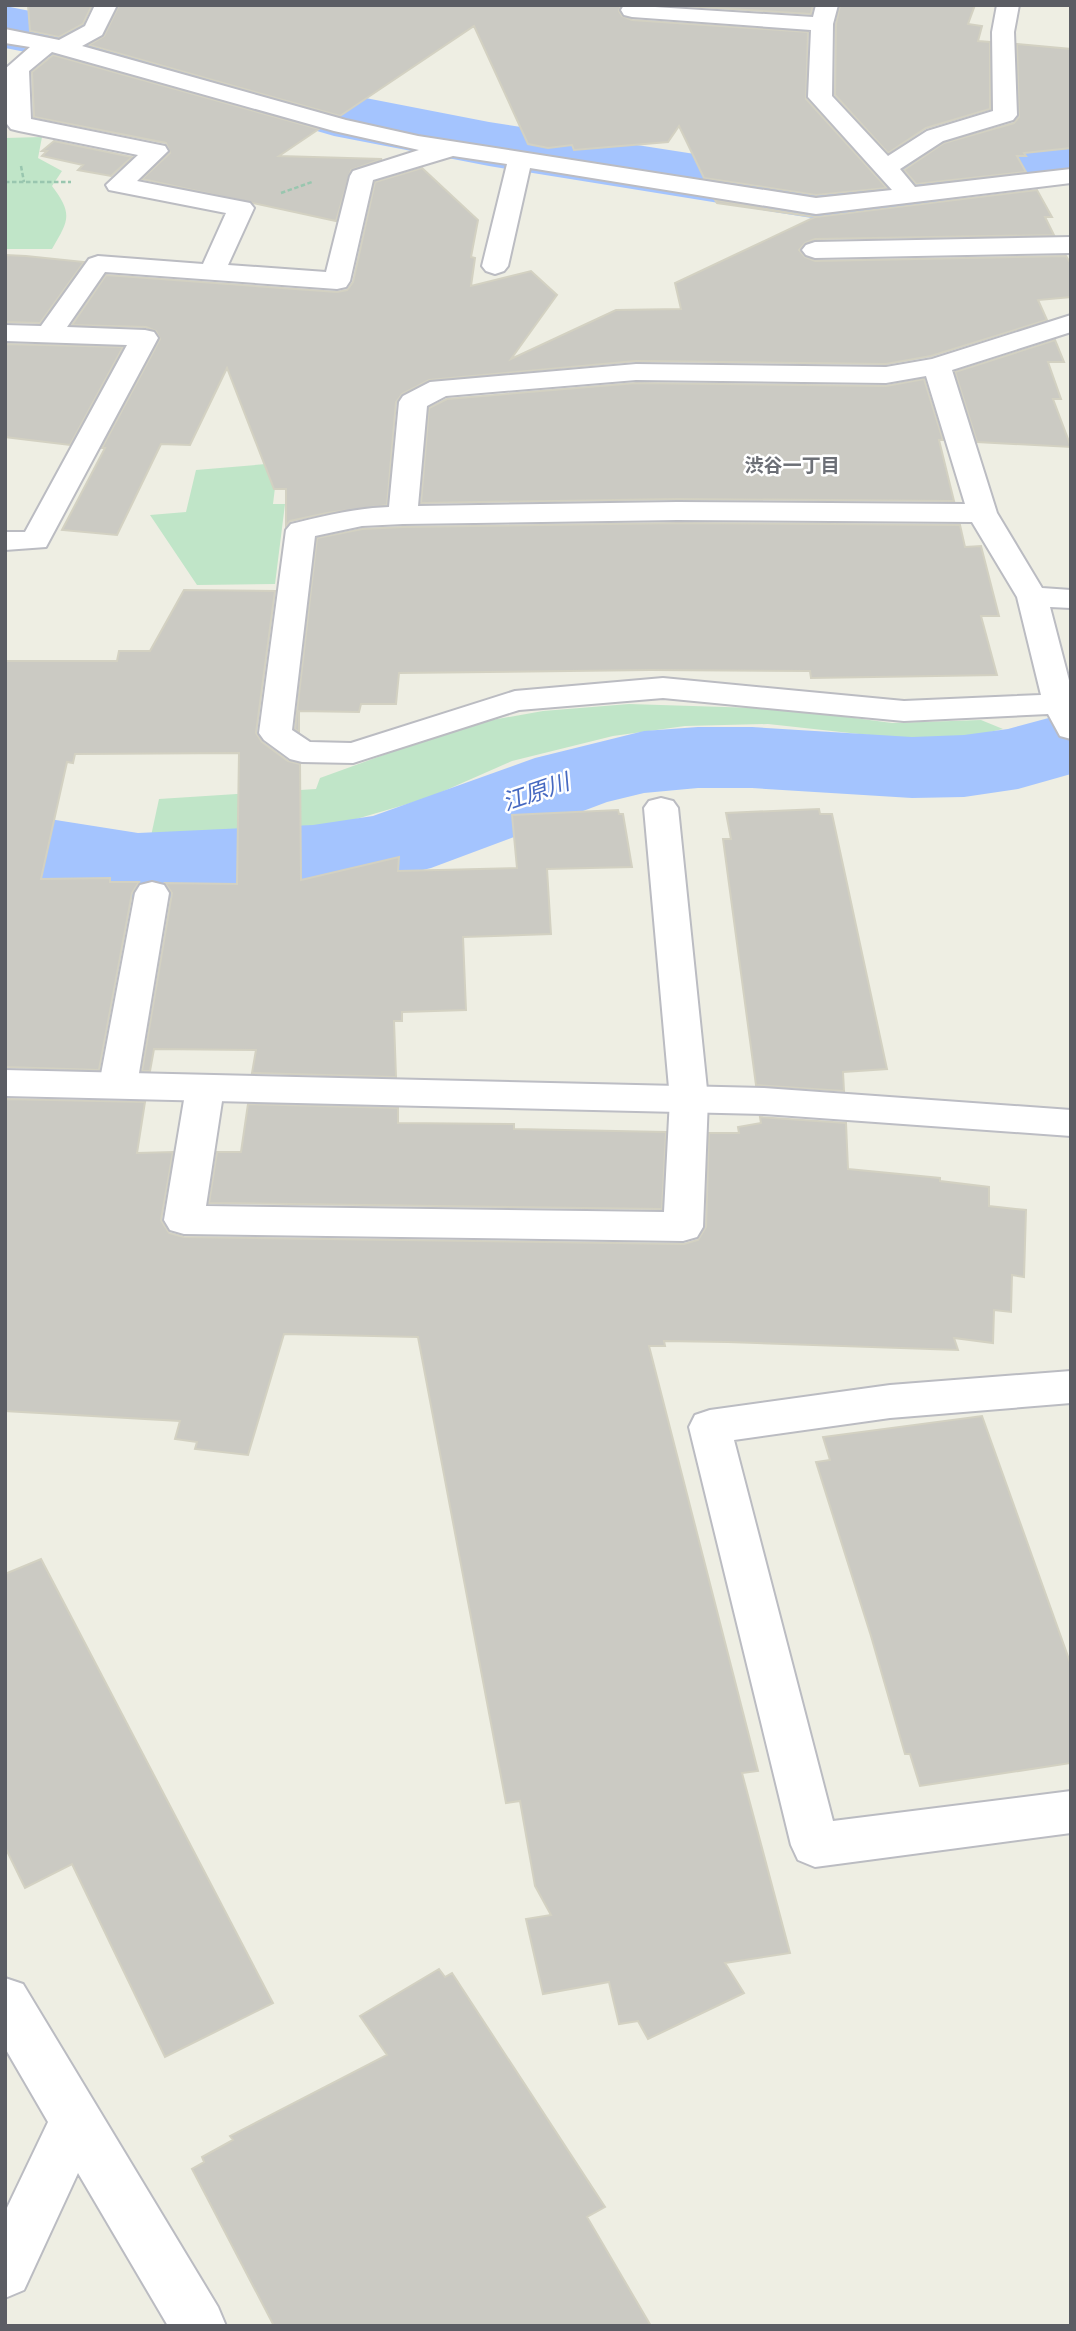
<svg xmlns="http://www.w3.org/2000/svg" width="1076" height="2331" font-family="'Sofia Sans Condensed','Noto Sans JP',sans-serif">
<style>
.green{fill:#c0e5c8}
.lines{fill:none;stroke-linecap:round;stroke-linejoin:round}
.river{fill:#a4c4fe;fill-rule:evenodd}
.building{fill:#cbcac3;stroke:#d3d1c2;stroke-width:2}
.lane-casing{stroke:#bbbcc2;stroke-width:4}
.street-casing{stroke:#bbbcc2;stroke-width:4}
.secondary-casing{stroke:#bcbdc4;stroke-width:4}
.path{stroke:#99c6af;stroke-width:2.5;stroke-dasharray:4.5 2.5;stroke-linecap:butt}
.lane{fill:#fff;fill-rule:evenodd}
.street{fill:#fff;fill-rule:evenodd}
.secondary{fill:#fff;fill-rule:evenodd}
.labels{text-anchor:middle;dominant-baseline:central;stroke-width:5;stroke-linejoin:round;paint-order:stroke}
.far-neighbourhood-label{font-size:19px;font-weight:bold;fill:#6c6f76;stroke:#fff}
.water-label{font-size:23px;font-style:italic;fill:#4669c1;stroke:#fff}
</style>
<rect width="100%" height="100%" fill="#eeeee3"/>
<path class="green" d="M42 137 38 158 62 171 52 186C73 214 69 220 52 249H5V138Z
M278 463 273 504H285L275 584 197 585 150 515 186 512 196 470Z
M629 704 787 709 892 723 981 720 1003 729 958 739 896 738 768 724 685 726 613 736 512 761 428 798 322 829 151 836 159 799 316 789 320 778 469 724 543 711Z"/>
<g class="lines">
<path class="river" d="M5 6 130 31 345 94 489 122 818 173 1071 138V182L818 219 489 166 334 136 93 65 5 48Z
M1071 712V774L1018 789 964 797 912 798 752 788H698L644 793 607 802 431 868 358 886 313 892 138 900 5 878V812L138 833 313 825 373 816 535 758 644 731 698 727H752L912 737 964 735 1008 729Z"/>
</g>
<path class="building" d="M28 5H92L83 24 59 37 30 31Z
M119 5H621L619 11 622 16 632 20 808 32 806 99 887 188 816 195 704 178 679 126 668 142 574 150 572 145 548 148 528 144 474 26 340 116 89 45 104 36Z
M669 5H813L811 14Z
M840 5H975L968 24 982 26 978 41 990 42V109L926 128 888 153 835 95 836 24Z
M1017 44 1071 49V148L1024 153 1026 156H1017L1026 172 916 184 904 170 944 143 1014 123 1019 117Z
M53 55 319 129 279 156 382 159 351 170 336 221 142 179 170 153 166 143 34 117 32 72Z
M54 141 132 157 111 176 78 170 83 165 42 156 47 151H42Z
M422 168 478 220 471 257 475 258 471 286 531 271 557 295 511 359 616 310 681 309 675 283 815 217 717 203 715 200 816 217 1037 190 1052 217H1045L1054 235 815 239 805 243 799 250 805 257 815 261 1066 256 1071 264V297L1038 300 1047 320 931 356 886 364 636 361 429 380 402 394 396 402 387 505 327 513 290 521 286 526V489H274L227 368 190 445 161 444 117 535 62 530 105 448H102L160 339 156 331 146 327 72 325 106 275 337 292 347 290 353 282 375 182Z
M5 255 26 256 84 262 40 323 5 322Z
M1055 340 1064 362H1048L1061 399H1053L1071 447 977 442 955 372Z
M5 344 123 347 70 445 5 437Z
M924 379 943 440H939L954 501 677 499 421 503 429 408 447 399 636 383 886 386Z
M677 523 960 525 965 547 981 546 999 616H981L997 675 811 678 810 671 650 670 399 673 396 704H361L359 712 299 711V732L295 729 317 538 362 529 403 527Z
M184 590 275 591 256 733 262 742 288 761 300 764 301 880 399 857 398 871 517 868 512 815 618 810 619 814H623L632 867 547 869 551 934 463 937 466 1010 402 1012V1021H394L396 1077 252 1073 256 1050 154 1049 150 1071H142L172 893 165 883 237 884 239 753 75 754 73 763 67 762 41 879 110 878V882H139L132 893 99 1070 5 1067V661H117L119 651H150Z
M819 809 820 814H832L887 1069 843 1072 844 1091 756 1085 723 839H731L726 813Z
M5 1099 145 1102 137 1153 173 1152 161 1220 169 1233 184 1237 684 1244 698 1240 706 1227 709 1133H739L738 1127 761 1123 760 1117 846 1123 848 1169 940 1178V1181L989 1187V1206L1026 1210 1024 1277 1012 1275 1011 1312 994 1310 993 1343 954 1338 958 1350 728 1342 664 1341 665 1346H649L758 1771 742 1773 790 1953 725 1963 744 1993 648 2039 638 2021 619 2024 609 1982 543 1994 526 1919 551 1915 535 1886 520 1801 506 1803 418 1337 284 1334 248 1455 195 1449 197 1442 175 1439 180 1421 5 1411Z
M248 1104 398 1108V1123L514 1124V1129L666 1132 662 1209 209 1203 217 1152H241Z
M982 1416 1071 1665V1763L920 1786 910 1754H905L871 1636 816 1462 830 1460 823 1437Z
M41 1559 273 2003 165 2057 72 1864 25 1888 5 1847V1574Z
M439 1969 445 1977 452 1973 605 2207 587 2217 651 2326H274L192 2169 204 2162 202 2157 233 2140 230 2136 387 2055 360 2016Z"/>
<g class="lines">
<g class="lane-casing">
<path id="lane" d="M152 882 164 885 169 893 137 1085 131 1094 118 1098 105 1094 99 1085 135 893 140 885Z"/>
</g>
<g class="street-casing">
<path id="street" d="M95 5H117L102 35 82 46 346 120 418 136 816 198 892 190 808 97 811 30 632 17 624 15 621 10 624 5 813 17 816 5H838L833 24 832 96 888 156 927 131 993 111 992 32 997 5H1019L1014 32 1017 115 1013 120 943 141 900 169 915 187 1071 169V183L816 214 530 168 508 266 504 271 495 274 486 271 482 266 507 164 453 156 373 180 350 281 346 287 337 289 105 272 67 327 145 330 154 332 158 338 46 547 5 550V532H25L127 345 5 341V325L41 326 89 259 98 256 203 264 226 213 109 190 106 185 138 155 19 131 11 129 7 124 5 69 30 47 5 43V29L59 40 85 26ZM52 52 334 131 419 150 353 171 350 176 326 272 228 265 254 208 250 203 137 181 168 151 165 146 31 119 29 71Z
M1071 237V253L815 258 806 255 802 250 806 245 815 242Z
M1071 315V332L952 370 997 513 1042 588 1071 590V608L1050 607 1071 688V739L1060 736 1048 714 904 721 663 698 519 710 353 763 302 762 290 759 264 740 259 733 286 530 291 524C323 516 356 508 389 507L399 402 403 396 430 382 636 364 886 367 932 359ZM926 376 965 504 677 502 418 506 427 406 446 396 636 380 886 383ZM677 520 972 522 1017 597 1041 695 904 701 663 678 515 691 351 743 310 742 292 730 315 536 362 526 403 524Z
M661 798 673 801 678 808 708 1099 703 1227 697 1237 683 1241 184 1234 170 1230 164 1220 186 1088 192 1079 205 1075 218 1079 224 1088 206 1206 664 1212 670 1099 644 808 649 801Z
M1071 1371V1403L890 1418 734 1440 833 1821 1071 1791V1833L815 1867 798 1860 791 1845 689 1427 695 1415 710 1410 890 1385Z
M5 1978 23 1984 218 2307 226 2326H168L78 2173 24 2290 5 2298V2212L48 2122 5 2048Z"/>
</g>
<g class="secondary-casing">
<path id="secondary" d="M5 1070 764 1088 1071 1110V1136L764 1114 5 1096Z"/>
</g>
<path class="path" d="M21 166 24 182
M5 182H71
M281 193 312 182"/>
<use href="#lane" class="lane"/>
<use href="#street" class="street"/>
<use href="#secondary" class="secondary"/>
</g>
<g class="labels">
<g class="far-neighbourhood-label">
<text x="792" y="466">渋谷一丁目</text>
</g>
<g class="water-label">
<text transform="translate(536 793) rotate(-19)">江原川</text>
</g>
</g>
<rect width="1076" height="2331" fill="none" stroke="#5b5d64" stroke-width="14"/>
</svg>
